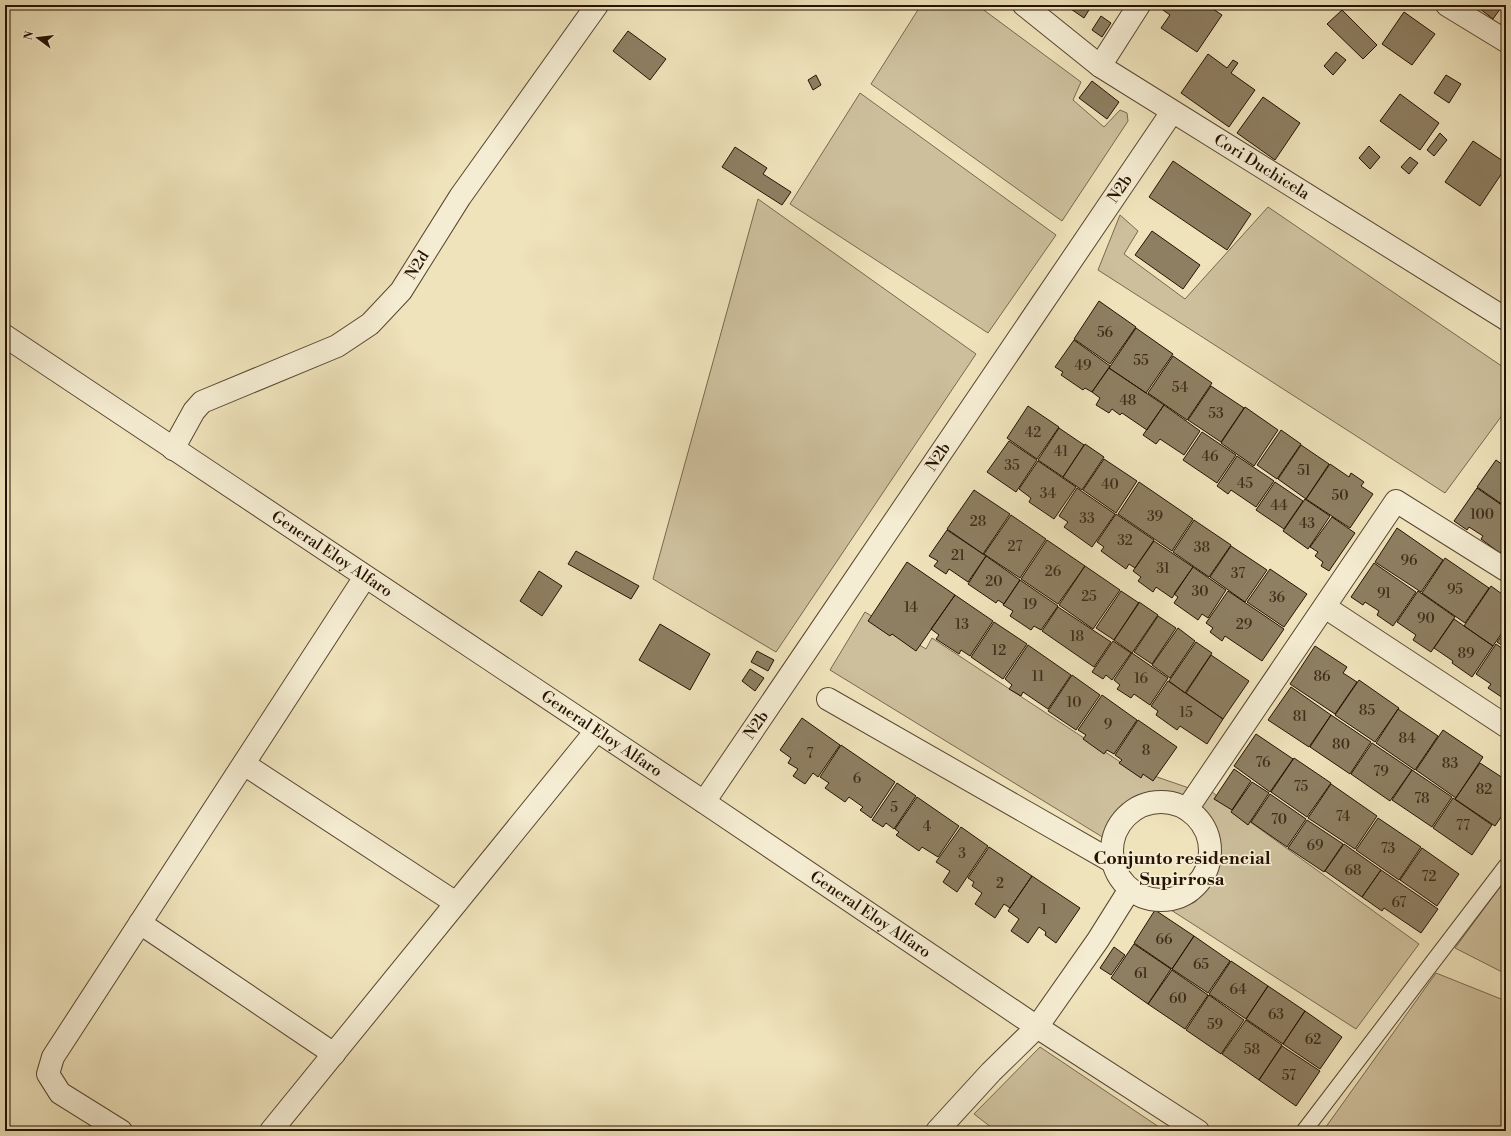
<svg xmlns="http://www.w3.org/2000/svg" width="1511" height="1136" font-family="'Libre Bodoni',serif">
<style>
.green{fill:#cdbf9c;stroke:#79684f}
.building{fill:#8e7f62;stroke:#251202}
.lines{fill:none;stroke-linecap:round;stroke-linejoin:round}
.lane-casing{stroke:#584630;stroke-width:17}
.street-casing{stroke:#584630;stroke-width:24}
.lane{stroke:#f5edd3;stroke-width:15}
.street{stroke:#f5edd3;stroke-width:22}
.labels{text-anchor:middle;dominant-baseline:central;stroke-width:3.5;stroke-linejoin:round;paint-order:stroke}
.number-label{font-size:14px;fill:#3f2d1a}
.street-label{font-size:16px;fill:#251202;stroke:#f5edd3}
.quarter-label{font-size:18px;font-weight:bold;fill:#251202;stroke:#f5edd3}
</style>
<rect width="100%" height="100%" fill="#efe3bb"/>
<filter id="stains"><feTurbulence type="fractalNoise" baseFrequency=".005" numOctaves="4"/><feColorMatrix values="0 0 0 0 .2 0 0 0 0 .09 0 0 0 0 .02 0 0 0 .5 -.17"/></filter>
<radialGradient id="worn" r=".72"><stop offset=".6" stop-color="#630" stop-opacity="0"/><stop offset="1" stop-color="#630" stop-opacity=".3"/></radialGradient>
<path class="green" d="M921 5H977L1081 82 1073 100 1104 127 1120 110 1127 113 1128 121 1062 221 871 84Z
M860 93 1056 235 988 333 790 204Z
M758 199 976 354 776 652 653 579Z
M1268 207 1506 369V410L1445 493 1098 270 1120 215 1138 231 1124 254 1185 299Z
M865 612 926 649 932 638 1128 767 1189 788 1182 798C1168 791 1147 790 1133 797 1127 801 1117 812 1114 818 1110 823 1107 831 1104 838L830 670Z
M1210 790 1231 808 1419 944 1356 1029 1171 910C1178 907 1188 906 1195 902 1199 899 1202 894 1205 890 1229 864 1222 830 1199 807Z
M1506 879V974L1455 948Z
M1436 973 1506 1001V1131H1323Z
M1040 1047 1165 1131H996L974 1114Z"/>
<path class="building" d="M1065 5H1092L1084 18Z
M1156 5H1207L1222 15 1197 52 1161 28 1170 15Z
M1475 5H1503L1493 19Z
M1342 10 1377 45 1363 59 1327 24Z
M1404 12 1435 34 1412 65 1382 44Z
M1101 16 1111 23 1102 37 1092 30Z
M628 31 666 59 650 80 613 51Z
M1336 52 1346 60 1333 75 1324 66Z
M1208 54 1227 68 1233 60 1238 63 1231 73 1255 90 1229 127 1181 93Z
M816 75 821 85 813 90 808 80Z
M1446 75 1461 84 1449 103 1434 93Z
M1092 81 1119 102 1107 119 1079 98Z
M1400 94 1439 123 1420 150 1380 121Z
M1263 97 1300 123 1275 160 1237 133Z
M1440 133 1447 140 1434 156 1427 150Z
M1473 141 1506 163V167L1480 206 1445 182Z
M1369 146 1380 157 1370 169 1359 158Z
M735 147 767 168 763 174 791 192 782 205 722 167Z
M1410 157 1418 163 1409 174 1401 167Z
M1173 161 1251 214 1227 250 1149 197Z
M1152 231 1200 265 1183 289 1135 255Z
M1099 301 1136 327 1110 364 1074 339Z
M1136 328 1173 354 1146 393 1109 368Z
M1074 340 1110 366 1092 392 1085 388 1083 390 1061 375 1063 372 1055 367Z
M1173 356 1212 383 1187 420 1148 393Z
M1109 368 1164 405 1147 430 1122 413 1120 415 1112 409 1109 413 1096 405 1100 398 1092 392Z
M1211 386 1244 408 1221 442 1188 420Z
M1164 405 1200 431 1184 455 1160 439 1156 444 1143 435Z
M1028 406 1059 427 1037 459 1007 438Z
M1245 407 1278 430 1254 466 1221 443Z
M1059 428 1084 445 1063 477 1038 460Z
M1281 430 1301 444 1277 479 1257 465Z
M1202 432 1236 455 1217 483 1183 460Z
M1009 441 1037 460 1016 492 987 472Z
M1085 444 1104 457 1082 490 1063 477Z
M1301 445 1329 464 1306 499 1278 479Z
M1237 456 1274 481 1256 507 1231 490 1228 494 1217 486Z
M1104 459 1137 481 1116 513 1083 490Z
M1496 460 1506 467V507L1477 487Z
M1038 461 1076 487 1054 519 1029 502 1031 498 1019 489Z
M1330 464 1349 477 1351 473 1364 482 1361 486 1373 494 1350 528 1306 499Z
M1139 482 1193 519 1172 551 1118 514Z
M1275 482 1303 501 1284 529 1256 510Z
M1077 488 1115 514 1092 547 1064 527 1068 522 1059 516Z
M1477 488 1506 508V544L1500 553 1481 539 1483 536 1469 527 1467 530 1454 521Z
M974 490 1010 514 983 554 947 529Z
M1305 499 1330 516 1308 549 1283 531Z
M1116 514 1154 540 1135 568 1129 564 1126 569 1101 551 1104 547 1097 542Z
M1011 515 1046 539 1020 578 984 554Z
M1332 517 1355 533 1329 571 1321 566 1323 562 1315 556 1318 552 1310 547Z
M1194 520 1231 545 1209 577 1173 552Z
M1397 528 1443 560 1421 592 1375 562Z
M947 530 986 556 968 582 949 569 946 574 934 566 938 561 929 556Z
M1047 540 1085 566 1058 604 1021 579Z
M1154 541 1193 567 1172 598 1156 587 1153 592 1138 581 1141 577 1133 571Z
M1231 546 1267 570 1245 602 1210 577Z
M576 551 639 586 631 599 568 564Z
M986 556 1020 580 1004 604 998 600 996 603 968 584Z
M1445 558 1489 588 1465 623 1422 593Z
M907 562 955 595 916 651 892 634 890 636 868 621Z
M1374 563 1416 592 1393 626 1377 615 1379 611 1365 602 1363 605 1351 597Z
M1085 566 1120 590 1093 629 1059 605Z
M1193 567 1226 590 1208 618 1202 614 1198 620 1174 603 1178 597 1174 594Z
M1270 569 1307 594 1284 627 1247 602Z
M539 571 562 586 542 616 520 601Z
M1020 580 1058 606 1041 630 1034 626 1031 630 1010 616 1013 611 1003 605Z
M1491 586 1506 597V627L1493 646 1464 626Z
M1121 591 1139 603 1114 640 1096 628Z
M1228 591 1284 629 1262 661 1225 636 1222 641 1210 632 1213 628 1206 623Z
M1418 591 1455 617 1431 652 1413 640 1416 635 1397 622Z
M955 595 993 621 970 656 961 650 959 654 936 639 939 635 931 629Z
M1139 602 1158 615 1132 653 1114 640Z
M1058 607 1111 642 1094 667 1042 631Z
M1158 616 1176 628 1152 664 1134 652Z
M1454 619 1493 646 1472 677 1452 663 1453 661 1434 648Z
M994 622 1027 644 1003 679 971 657Z
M660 624 710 654 690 690 639 660Z
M1178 628 1195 641 1170 678 1152 665Z
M1506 630V648L1497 642Z
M1113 641 1131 653 1112 680 1106 675 1103 679 1092 672Z
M1196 642 1212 653 1185 693 1169 681Z
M1496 644 1506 651V700L1488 688 1491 684 1476 674Z
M1028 645 1071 675 1048 709 1023 692 1021 696 1009 689 1012 685 1005 679Z
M1315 646 1347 667 1343 673 1357 682 1335 714 1290 684Z
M757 651 774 660 768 671 751 662Z
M1132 653 1168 678 1150 705 1134 694 1131 698 1117 689 1120 685 1114 680Z
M1211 655 1249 681 1223 719 1186 693Z
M750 669 764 678 755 691 742 681Z
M1072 675 1100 695 1076 730 1048 711Z
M1359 680 1399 708 1375 742 1335 715Z
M1168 681 1223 719 1207 744 1180 726 1177 730 1156 715 1158 711 1151 706Z
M1291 687 1331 715 1309 747 1268 720Z
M1102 695 1137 720 1114 754 1107 750 1104 754 1083 739 1086 735 1078 730Z
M1398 709 1438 736 1415 770 1376 743Z
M1331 715 1371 742 1350 774 1310 747Z
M802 718 840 745 818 777 813 773 805 784 793 776 798 769 788 763 791 758 780 750Z
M1138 720 1177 747 1153 781 1143 774 1141 778 1119 763 1122 760 1115 755Z
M1443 730 1483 757 1456 798 1416 770Z
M1256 734 1293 759 1270 792 1234 766Z
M1372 743 1412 770 1390 801 1351 774Z
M841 745 895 782 871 818 860 810 863 807 849 797 845 802 825 788 829 783 820 777Z
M1294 758 1331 783 1307 817 1271 792Z
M1480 763 1506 780V810L1495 826 1455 799Z
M1234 769 1251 781 1232 810 1214 799Z
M1412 770 1452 797 1432 827 1392 800Z
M1252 782 1269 793 1248 825 1231 812Z
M897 783 916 796 894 829 886 823 883 827 872 820Z
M1331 784 1377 816 1355 849 1308 818Z
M1270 794 1306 819 1287 847 1251 822Z
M917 797 959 826 938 857 922 847 919 851 896 835 899 832 895 829Z
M1453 798 1492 825 1472 855 1433 828Z
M1378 818 1421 847 1399 880 1356 850Z
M1307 820 1343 844 1324 872 1288 848Z
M961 827 988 846 957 892 943 882 950 871 936 862Z
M1344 844 1381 870 1362 897 1325 871Z
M989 847 1032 876 1010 908 1004 904 995 918 975 904 982 893 972 886 974 882 968 878Z
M1422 848 1459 874 1437 906 1400 880Z
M1381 870 1438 909 1421 933 1384 908 1382 911 1362 897Z
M1032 876 1080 908 1056 943 1045 935 1046 932 1039 927 1028 943 1011 931 1019 919 1008 911Z
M1155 910 1194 936 1172 969 1134 943Z
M1194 936 1230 961 1208 993 1172 969Z
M1134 944 1171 969 1148 1004 1111 978Z
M1114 947 1125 955 1111 975 1100 968Z
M1231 961 1268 986 1246 1019 1209 994Z
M1172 970 1208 995 1185 1029 1148 1004Z
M1268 986 1305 1011 1283 1044 1246 1019Z
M1209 995 1244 1020 1221 1054 1186 1030Z
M1305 1011 1342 1037 1320 1069 1283 1044Z
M1246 1020 1282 1045 1259 1080 1222 1054Z
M1282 1046 1320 1071 1296 1106 1259 1080Z"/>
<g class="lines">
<g class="lane-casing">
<path id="lane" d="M1304 1131 1506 866"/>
</g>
<g class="street-casing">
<g id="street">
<path id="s1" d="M1024 5 1100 66 1506 319"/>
<path d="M1447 5 1506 41"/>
<path d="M1100 66 1139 5"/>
<path id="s2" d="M5 336 704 802 1037 1027 1198 1131"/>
<path id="s3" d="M173 449 194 411 202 402 337 346 370 324 401 291 460 197 597 5"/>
<path d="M1325 607 1506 726"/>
<path d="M828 699 1113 862"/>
<path d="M244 764 456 903"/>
<path id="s4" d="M704 802 1172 112"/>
<circle cx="1161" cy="851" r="49"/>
<path d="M1187 809 1396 501 1506 570"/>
<path d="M140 923 334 1054"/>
<path d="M121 1131 60 1093 48 1074 53 1057 365 577"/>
<path d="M271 1131 596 731"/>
<path d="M937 1131 991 1072 1037 1027 1098 940 1130 889"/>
</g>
</g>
<use href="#lane" class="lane"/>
<use href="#street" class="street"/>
</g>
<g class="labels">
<g class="number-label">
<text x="1105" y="333">56</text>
<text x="1141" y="361">55</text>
<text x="1083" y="366">49</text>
<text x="1180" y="388">54</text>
<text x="1128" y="401">48</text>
<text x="1216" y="414">53</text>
<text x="1033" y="433">42</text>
<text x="1061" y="452">41</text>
<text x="1210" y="457">46</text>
<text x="1012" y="466">35</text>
<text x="1304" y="471">51</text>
<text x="1245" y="484">45</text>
<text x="1110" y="485">40</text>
<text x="1048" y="494">34</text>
<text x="1340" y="496">50</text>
<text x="1279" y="506">44</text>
<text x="1482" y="515">100</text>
<text x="1155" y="517">39</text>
<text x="1087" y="519">33</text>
<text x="978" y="522">28</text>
<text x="1307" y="524">43</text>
<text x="1125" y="541">32</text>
<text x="1015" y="547">27</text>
<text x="1202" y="548">38</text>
<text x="958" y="556">21</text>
<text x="1409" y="561">96</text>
<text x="1163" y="569">31</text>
<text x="1053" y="572">26</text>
<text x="1238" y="574">37</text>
<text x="994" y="582">20</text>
<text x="1455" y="590">95</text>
<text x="1200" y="592">30</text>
<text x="1384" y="594">91</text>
<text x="1089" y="597">25</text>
<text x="1277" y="598">36</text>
<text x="1030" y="605">19</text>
<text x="911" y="608">14</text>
<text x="1426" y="619">90</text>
<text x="962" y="625">13</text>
<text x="1244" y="625">29</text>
<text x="1077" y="637">18</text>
<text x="999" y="651">12</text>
<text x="1466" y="654">89</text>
<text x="1038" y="677">11</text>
<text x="1322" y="677">86</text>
<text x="1141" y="679">16</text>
<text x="1074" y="703">10</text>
<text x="1367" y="711">85</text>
<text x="1186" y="713">15</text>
<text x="1300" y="717">81</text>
<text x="1108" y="725">9</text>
<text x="1407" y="739">84</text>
<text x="1341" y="745">80</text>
<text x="1146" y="751">8</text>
<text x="810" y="754">7</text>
<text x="1263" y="763">76</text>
<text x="1450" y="764">83</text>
<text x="1381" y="772">79</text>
<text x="857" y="779">6</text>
<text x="1301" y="787">75</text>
<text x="1484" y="790">82</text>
<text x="1422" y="799">78</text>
<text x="894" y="808">5</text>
<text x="1343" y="817">74</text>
<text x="1279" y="820">70</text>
<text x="1463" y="826">77</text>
<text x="927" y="827">4</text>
<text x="1315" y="846">69</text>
<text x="1388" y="849">73</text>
<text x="962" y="854">3</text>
<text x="1353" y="871">68</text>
<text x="1429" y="877">72</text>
<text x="1000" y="884">2</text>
<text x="1399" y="903">67</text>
<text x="1044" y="910">1</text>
<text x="1164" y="940">66</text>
<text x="1201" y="965">65</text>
<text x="1141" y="974">61</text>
<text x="1238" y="990">64</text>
<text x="1178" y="999">60</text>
<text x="1276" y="1015">63</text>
<text x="1215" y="1025">59</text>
<text x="1313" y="1040">62</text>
<text x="1252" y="1050">58</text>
<text x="1289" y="1076">57</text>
</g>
<g class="street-label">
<text stroke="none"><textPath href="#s1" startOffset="288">Cori Duchicela</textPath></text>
<text stroke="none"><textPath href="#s4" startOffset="741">N2b</textPath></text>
<text stroke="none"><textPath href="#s3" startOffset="317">N2d</textPath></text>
<text stroke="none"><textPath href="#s4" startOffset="417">N2b</textPath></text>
<text stroke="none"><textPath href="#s2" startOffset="393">General Eloy Alfaro</textPath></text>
<text stroke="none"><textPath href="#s4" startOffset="93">N2b</textPath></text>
<text stroke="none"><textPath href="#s2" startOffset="717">General Eloy Alfaro</textPath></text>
<text stroke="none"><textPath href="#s2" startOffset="1041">General Eloy Alfaro</textPath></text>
</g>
<g class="quarter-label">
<text x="1182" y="858">Conjunto residencial<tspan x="1182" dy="21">Supirrosa</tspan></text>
</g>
</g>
<rect width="1511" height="1136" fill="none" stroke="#efe3bb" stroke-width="20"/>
<rect x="6" y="6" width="1499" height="1124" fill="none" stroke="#251202" stroke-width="2"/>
<rect x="10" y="10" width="1491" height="1116" fill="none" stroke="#251202"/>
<g transform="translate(38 38) rotate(285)" stroke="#f5edd3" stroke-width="3" paint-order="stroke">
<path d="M0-3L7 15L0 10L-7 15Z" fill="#251202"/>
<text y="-6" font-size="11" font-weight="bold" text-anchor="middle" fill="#251202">N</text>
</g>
<rect width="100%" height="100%" filter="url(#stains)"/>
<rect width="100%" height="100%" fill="url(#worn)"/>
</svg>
